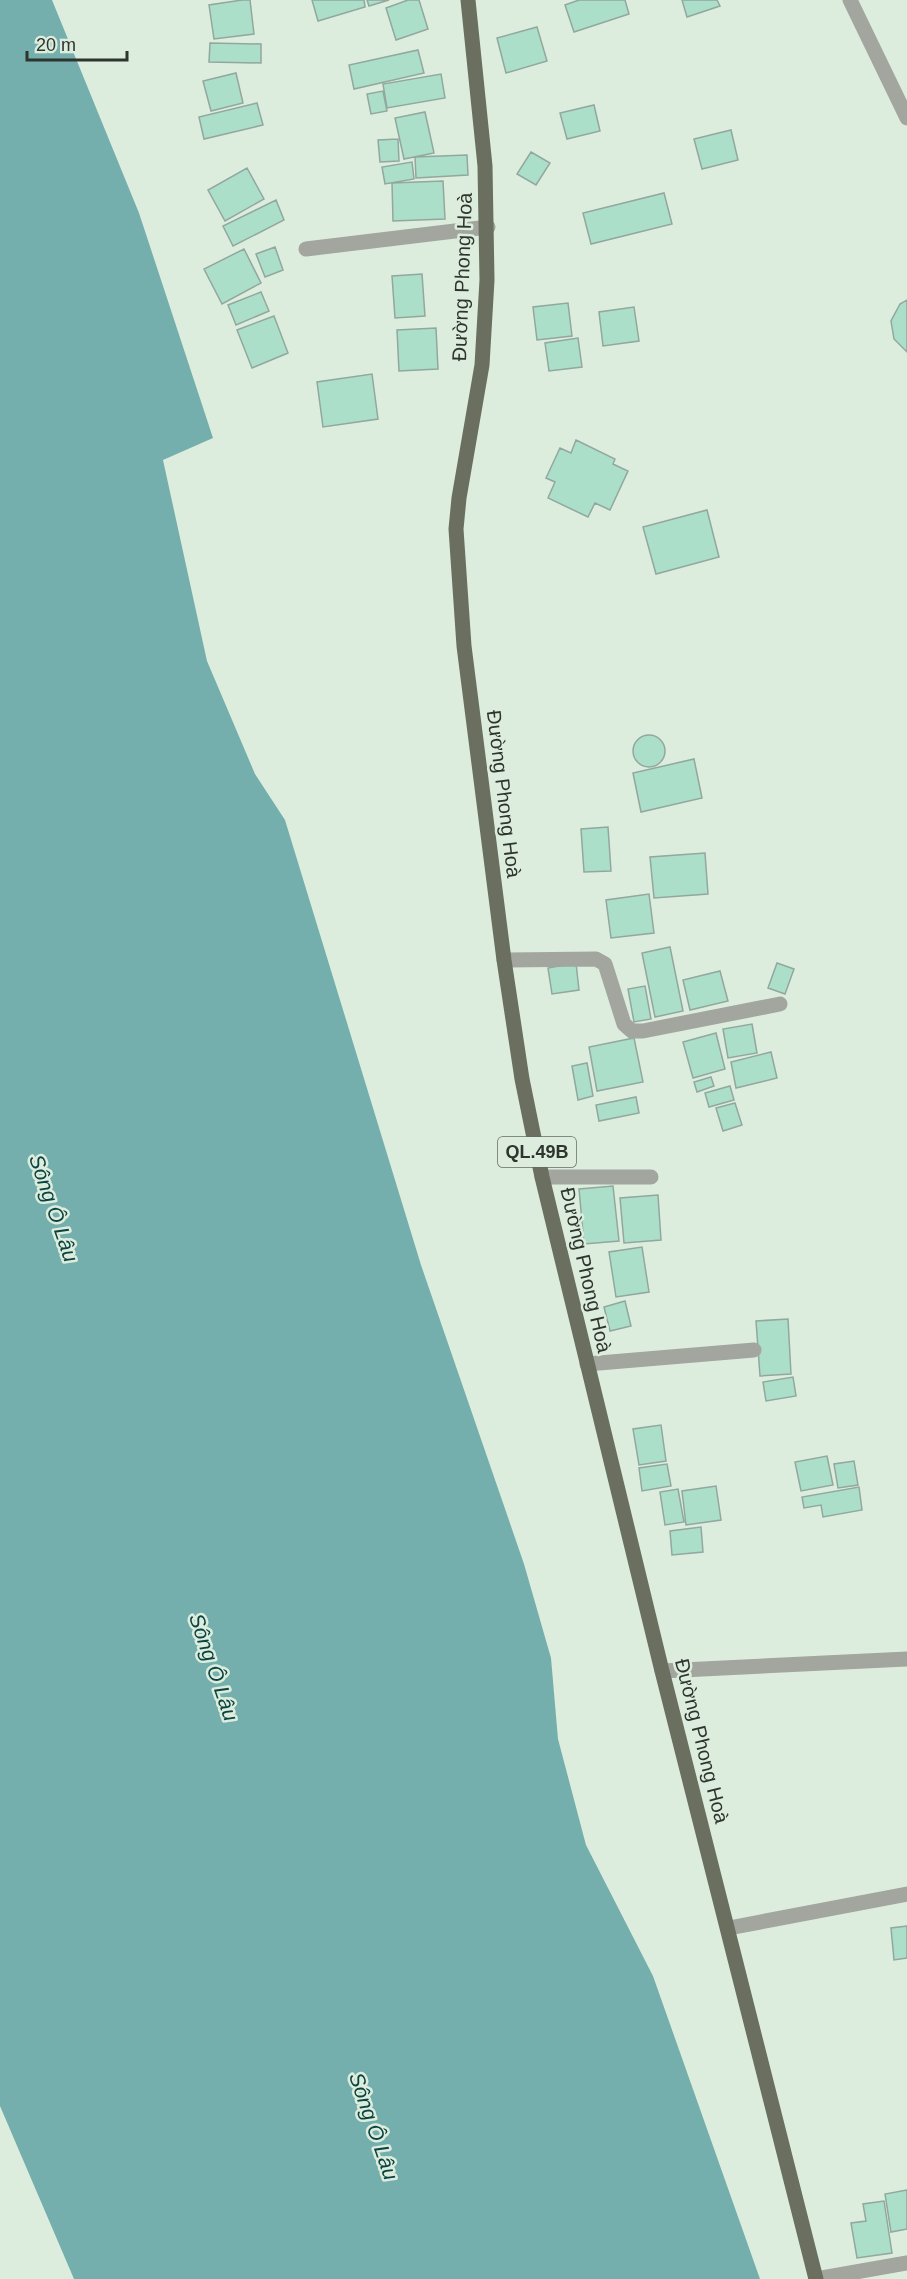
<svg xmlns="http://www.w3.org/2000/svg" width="907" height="2279" font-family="Helvetica,sans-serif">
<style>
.water{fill:#75afad}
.building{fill:#abdfca;stroke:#92a79e;stroke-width:1.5}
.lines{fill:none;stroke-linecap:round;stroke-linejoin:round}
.street{stroke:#a3a69e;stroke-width:15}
.primary{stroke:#6b6f60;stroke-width:15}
.labels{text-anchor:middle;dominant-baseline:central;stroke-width:5;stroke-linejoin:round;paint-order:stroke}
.shield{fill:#ddeddd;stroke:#626c62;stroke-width:1.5}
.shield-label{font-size:18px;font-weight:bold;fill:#2e342e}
.street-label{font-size:20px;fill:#2e342e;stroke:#ddeddd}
.water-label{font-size:21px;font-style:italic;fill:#0b4341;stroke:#ddeddd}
</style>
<rect width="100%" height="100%" fill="#ddeddd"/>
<path class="water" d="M0 0H52L139 213 213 438 163 460 207 661 255 774 285 820 421 1265 524 1564 551 1658 558 1739 586 1845 653 1976 760 2279H74L0 2106Z"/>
<path class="building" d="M242 0H250L254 34 214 39 209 5Z
M312 0H364L365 7 318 21Z
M367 0H389L369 6Z
M408 0H419L428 29 396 40 386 8Z
M579 0H625L629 14 574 32 565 5Z
M682 0H717L720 6 687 17Z
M537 27 547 61 506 73 497 38Z
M210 43 261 44V63L209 62Z
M418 50 424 73 354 89 349 65Z
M236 73 243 103 211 111 203 81Z
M441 74 445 98 387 108 383 84Z
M383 91 387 111 371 114 367 94Z
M257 103 263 125 204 139 199 117Z
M594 105 600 131 567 139 560 113Z
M425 112 434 153 404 159 395 118Z
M731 130 738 160 702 169 694 139Z
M398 139 399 161 380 162 378 140Z
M531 152 550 163 536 185 517 174Z
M467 155 468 175 416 178 415 157Z
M412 162 414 179 385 184 382 167Z
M247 168 264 199 225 221 208 190Z
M443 181 445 219 393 221 392 183Z
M664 193 672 224 591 244 583 213Z
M276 200 284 220 233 246 223 226Z
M275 247 283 270 265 277 256 254Z
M244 249 261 283 222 304 204 269Z
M422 274 425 316 395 318 392 276Z
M261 292 269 311 236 325 228 305Z
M907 300V352L894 339 891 321 900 304Z
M568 303 572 336 537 340 533 307Z
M634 307 639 341 603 346 599 312Z
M274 316 288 353 252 368 237 330Z
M436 328 438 369 399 371 397 330Z
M578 338 582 367 549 371 545 343Z
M372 374 378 419 323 427 317 382Z
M576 440 615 459 613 464 628 471 610 510 595 503 588 517 548 498 555 482 546 478 560 448 571 453Z
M707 510 719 557 656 574 643 527Z
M633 751a16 16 0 1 1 32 0a16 16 0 1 1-32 0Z
M694 759 702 798 641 812 633 773Z
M608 827 611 871 584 872 581 829Z
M705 853 708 894 654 898 650 857Z
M649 894 654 933 611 938 606 900Z
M670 947 683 1011 655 1017 642 953Z
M576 963 579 990 552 994 548 968Z
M777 963 794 969 785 994 768 988Z
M720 971 728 1001 690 1010 683 980Z
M645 986 651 1019 634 1022 628 989Z
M752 1024 757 1053 728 1058 723 1029Z
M716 1033 725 1069 693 1078 683 1042Z
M634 1038 643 1082 597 1091 589 1047Z
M771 1052 777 1078 736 1088 731 1062Z
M587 1063 593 1096 578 1100 572 1066Z
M711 1077 714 1086 697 1092 694 1082Z
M730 1086 734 1100 709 1107 705 1093Z
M636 1097 639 1113 599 1121 596 1105Z
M735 1103 742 1125 723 1131 716 1108Z
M613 1186 619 1241 584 1244 579 1189Z
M658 1195 661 1240 624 1243 620 1198Z
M642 1247 649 1292 616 1297 609 1252Z
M625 1301 631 1326 610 1331 604 1307Z
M788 1319 791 1374 760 1376 756 1321Z
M793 1377 796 1396 766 1401 763 1382Z
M661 1425 666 1461 639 1465 633 1429Z
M827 1456 833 1485 801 1491 795 1462Z
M854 1461 858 1485 838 1488 834 1464Z
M667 1464 671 1486 642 1491 639 1468Z
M716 1486 721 1520 686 1525 682 1491Z
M859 1487 862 1510 823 1517 821 1505 804 1508 802 1497Z
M678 1489 684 1522 665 1525 660 1492Z
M701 1527 703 1552 672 1555 670 1531Z
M907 1926V1958L894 1960 891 1928Z
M907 2190V2229L891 2232 885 2194Z
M884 2201 892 2253 857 2258 851 2223 866 2221 863 2204Z"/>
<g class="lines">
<path class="street" d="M850 0 907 118
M306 249 488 227
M504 960 596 959 605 964 624 1024 632 1031H643L780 1004
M542 1177H651
M587 1364 754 1350
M662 1671 907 1659
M729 1928 907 1894
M816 2279 907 2263"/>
<path class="primary" d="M468 0 485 166 487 280 482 365 459 498 456 529 464 646 504 960 522 1079 542 1177 662 1671 816 2279"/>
</g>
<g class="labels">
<rect class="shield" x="498" y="1137" width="78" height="30" rx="4.5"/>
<g class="shield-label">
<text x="537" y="1152">QL.49B</text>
</g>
<g class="street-label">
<text transform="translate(462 277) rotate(-88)">Đường Phong Hoà</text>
<text transform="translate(504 794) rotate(83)">Đường Phong Hoà</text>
<text transform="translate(586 1270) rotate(77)">Đường Phong Hoà</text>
<text transform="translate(702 1741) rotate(76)">Đường Phong Hoà</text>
</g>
<g class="water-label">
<text transform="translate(54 1208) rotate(71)">Sông Ô Lâu</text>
<text transform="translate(214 1667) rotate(71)">Sông Ô Lâu</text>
<text transform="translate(374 2126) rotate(71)">Sông Ô Lâu</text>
</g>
</g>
<path d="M27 51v9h100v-9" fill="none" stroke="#2e342e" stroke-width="3"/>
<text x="36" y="51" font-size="18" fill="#2e342e" stroke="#ddeddd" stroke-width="4.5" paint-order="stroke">20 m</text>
</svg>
